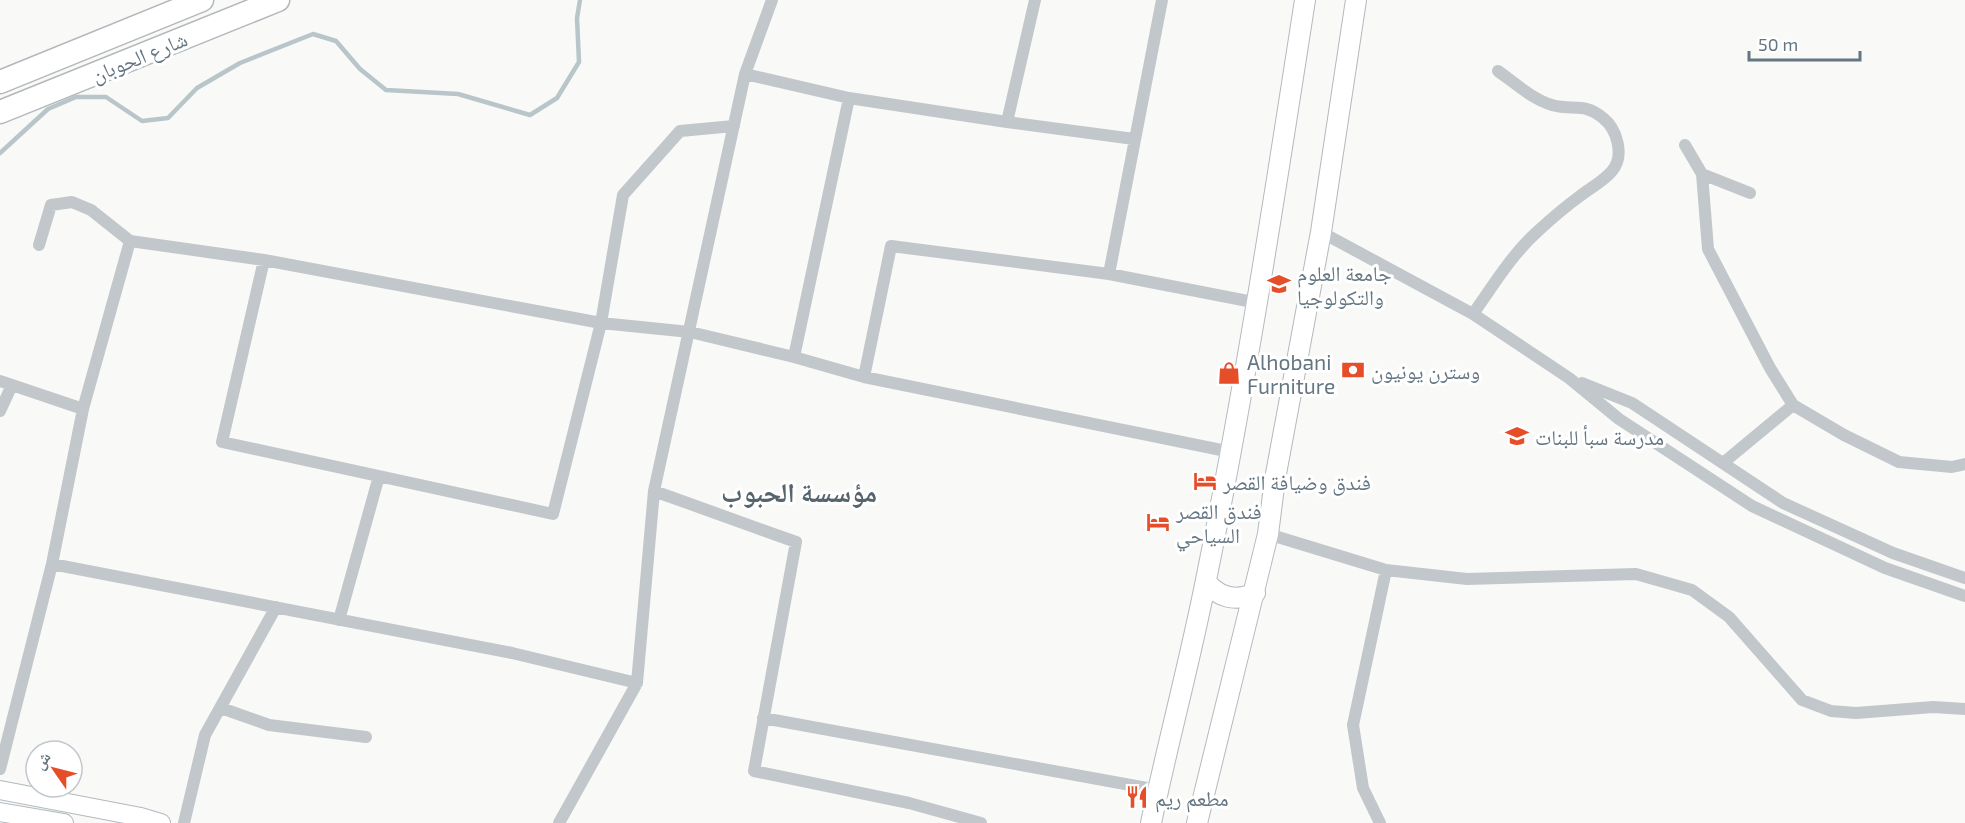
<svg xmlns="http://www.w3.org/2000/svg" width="1965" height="823" font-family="'Exo 2','Noto Naskh Arabic',sans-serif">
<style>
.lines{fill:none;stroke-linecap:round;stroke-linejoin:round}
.stream{stroke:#b8c6c9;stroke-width:4.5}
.secondary-casing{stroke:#b2b9be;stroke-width:20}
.primary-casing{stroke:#b4b9bd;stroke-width:22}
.highway-casing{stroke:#b3b8bc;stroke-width:25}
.street{stroke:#c2c7cb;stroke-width:12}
.secondary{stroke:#fff;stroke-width:18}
.primary{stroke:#fff;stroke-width:20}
.highway{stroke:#fff;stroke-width:22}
.labels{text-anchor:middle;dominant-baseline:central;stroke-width:6;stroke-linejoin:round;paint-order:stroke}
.street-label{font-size:21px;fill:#647682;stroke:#fff}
.poi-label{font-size:21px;fill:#647682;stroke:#fff;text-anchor:start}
.district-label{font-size:27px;font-weight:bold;fill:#56646d;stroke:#fff}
</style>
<rect width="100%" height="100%" fill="#f9f9f7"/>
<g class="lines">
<path class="stream" d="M0 153 48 109 76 97H106L142 121 168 118 197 88 240 63 313 34 336 41 360 69 386 90 458 94 530 115 557 98 579 62 577 18 580 0"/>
<g class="secondary-casing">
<path id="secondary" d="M0 790 141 817 161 823
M0 812 64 823"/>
</g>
<g class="primary-casing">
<path id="primary" d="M1206 582C1219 598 1236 602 1255 593
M1151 823C1168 742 1190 661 1206 580 1245 388 1275 194 1305 0
M1197 823 1268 534 1275 479 1321 232 1356 0"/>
</g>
<g class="highway-casing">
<path id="highway" d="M0 82 202 0
M0 112 278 0"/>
</g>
<path class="street" d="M745 74 849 98 1007 122 1134 139
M1007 122 1035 0
M1685 145 1702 174 1708 249 1770 368 1793 405 1844 435 1899 462 1952 467 1965 464
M1702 174 1750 193
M1321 232 1473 314 1569 378 1619 419 1752 506 1885 568 1965 596
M39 245 51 205 72 202 91 210 130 241 264 260 601 323 690 332 794 357 864 377 1231 452
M264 260 222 442 553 514 601 323 623 195 680 131 734 126
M1109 274 1162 0
M1473 314C1493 286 1512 254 1538 231 1551 219 1565 207 1580 196 1590 188 1604 181 1612 171 1625 156 1617 129 1603 118 1584 102 1573 111 1552 105 1532 99 1515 83 1498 71
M794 357 849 98
M864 377 891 246 1109 274 1258 303
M0 381 83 409
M1582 383 1632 403 1783 503 1893 553 1965 578
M0 411 12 385
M1723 463 1793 405
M654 491 796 542 754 771 909 803 981 823
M1268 534 1386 570 1467 579 1636 574 1692 590 1729 617 1802 700 1831 711 1856 713 1933 707 1965 709
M52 564 512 653 637 683
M339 620 379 476
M221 708 269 725 366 737
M763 718 1158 790
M0 769 52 564 83 409 130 241
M184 823 205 735 276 607
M559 823 637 683 654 491 745 74 772 0
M1380 823 1363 788 1353 725 1386 570"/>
<use href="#secondary" class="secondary"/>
<use href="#primary" class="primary"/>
<use href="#highway" class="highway"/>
</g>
<defs>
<g id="university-bare" transform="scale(1.8)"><path d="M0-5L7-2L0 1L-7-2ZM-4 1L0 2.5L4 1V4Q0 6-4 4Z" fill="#e64e2a" stroke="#fff" stroke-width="2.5" paint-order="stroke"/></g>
<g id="bank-bare" transform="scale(1.8)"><path d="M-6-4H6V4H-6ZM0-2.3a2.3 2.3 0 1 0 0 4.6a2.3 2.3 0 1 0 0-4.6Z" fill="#e64e2a" stroke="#fff" stroke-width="2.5" paint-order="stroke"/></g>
<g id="shop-bare" transform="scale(1.8)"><path d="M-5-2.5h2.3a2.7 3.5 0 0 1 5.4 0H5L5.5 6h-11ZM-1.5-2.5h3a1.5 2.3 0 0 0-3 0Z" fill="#e64e2a" stroke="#fff" stroke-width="2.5" paint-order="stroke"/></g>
<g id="school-bare" transform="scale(1.8)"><path d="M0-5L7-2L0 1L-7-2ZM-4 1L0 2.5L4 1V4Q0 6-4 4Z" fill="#e64e2a" stroke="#fff" stroke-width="2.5" paint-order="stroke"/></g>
<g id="hotel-bare" transform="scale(1.8)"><path d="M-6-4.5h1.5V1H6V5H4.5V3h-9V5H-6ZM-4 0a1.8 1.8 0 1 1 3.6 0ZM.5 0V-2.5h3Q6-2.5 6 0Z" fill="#e64e2a" stroke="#fff" stroke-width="2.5" paint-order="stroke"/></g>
<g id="restaurant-bare" transform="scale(1.8)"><path d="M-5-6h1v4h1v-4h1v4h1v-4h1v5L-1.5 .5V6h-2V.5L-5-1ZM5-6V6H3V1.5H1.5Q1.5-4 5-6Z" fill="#e64e2a" stroke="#fff" stroke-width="2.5" paint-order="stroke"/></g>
</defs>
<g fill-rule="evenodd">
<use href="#university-bare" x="1279" y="284"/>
<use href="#bank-bare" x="1353" y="370"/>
<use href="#shop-bare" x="1229" y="373"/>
<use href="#school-bare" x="1517" y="436"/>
<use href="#hotel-bare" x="1205" y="481"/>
<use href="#hotel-bare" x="1158" y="522"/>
<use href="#restaurant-bare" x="1137" y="797"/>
</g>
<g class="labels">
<g class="street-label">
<text transform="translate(139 56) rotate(-22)">شارع الحوبان</text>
</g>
<g class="poi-label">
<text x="1297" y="272">جامعة العلوم<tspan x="1297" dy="24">والتكولوجيا</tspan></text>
<text x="1247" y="361">Alhobani<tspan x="1247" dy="24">Furniture</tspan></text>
<text x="1371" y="370">وسترن يونيون</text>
<text x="1535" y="436">مدرسة سبأ للبنات</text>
<text x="1223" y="481">فندق وضيافة القصر</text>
<text x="1176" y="510">فندق القصر<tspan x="1176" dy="24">السياحي</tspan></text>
<text x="1155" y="797">مطعم ريم</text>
</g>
<g class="district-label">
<text x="799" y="491">مؤسسة الحبوب</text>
</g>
</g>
<g transform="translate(54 769) rotate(305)"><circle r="28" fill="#ffffff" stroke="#c1c8cd" stroke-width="1.5"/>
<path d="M0-4.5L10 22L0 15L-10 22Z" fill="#e64e2a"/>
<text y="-9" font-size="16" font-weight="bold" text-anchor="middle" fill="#647682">ش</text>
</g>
<path d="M1749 51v9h111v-9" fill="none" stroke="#647682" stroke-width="3"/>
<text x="1758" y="51" font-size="18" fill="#647682" stroke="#ffffff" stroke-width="4.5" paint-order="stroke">50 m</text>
</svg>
